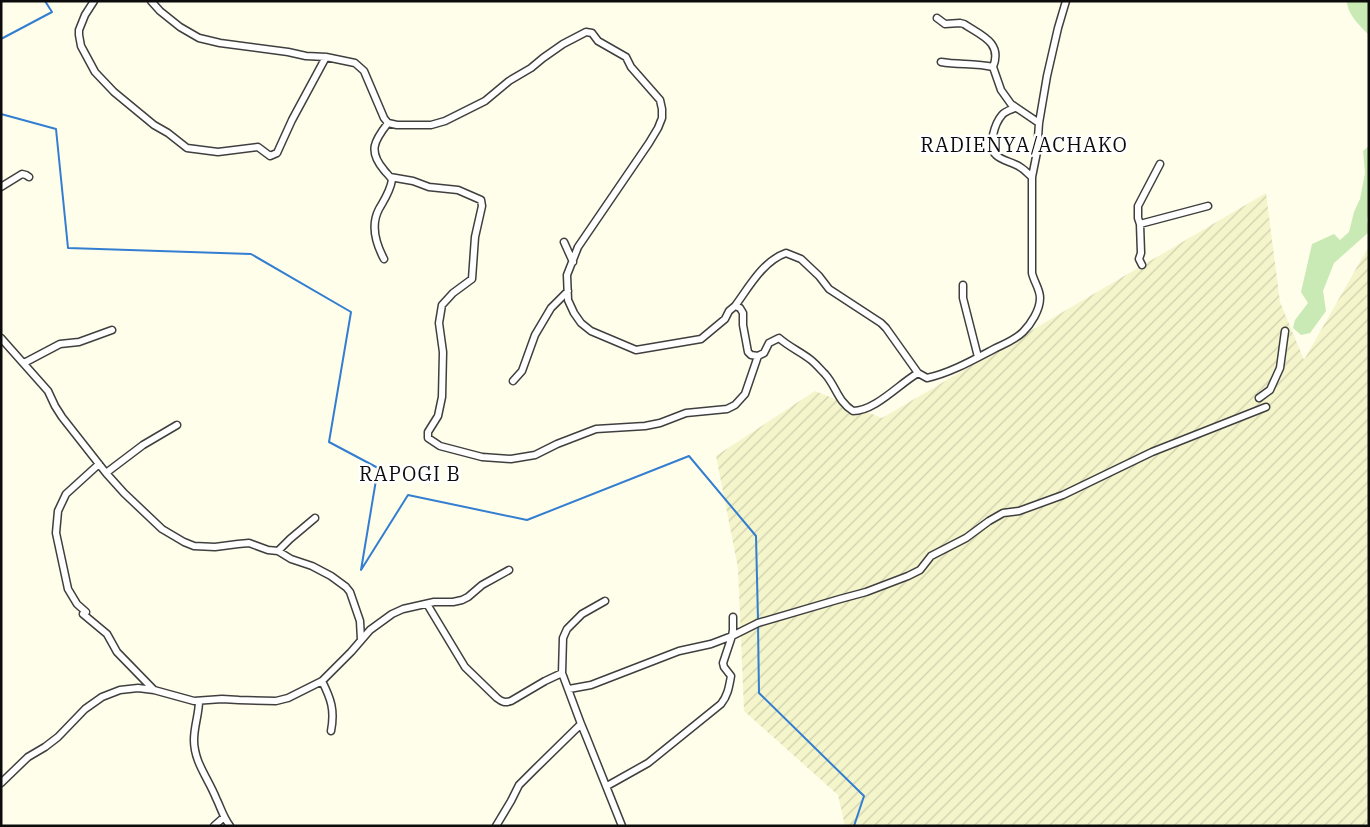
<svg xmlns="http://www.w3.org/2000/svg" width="1370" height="827" font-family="'IBM Plex Serif',serif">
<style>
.farmland{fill:url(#farmland-furrows)}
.grass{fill:#c9eab4}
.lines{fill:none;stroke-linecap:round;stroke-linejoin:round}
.stream{stroke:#337ed1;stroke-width:2}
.street-casing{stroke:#3f3f3f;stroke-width:9}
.street{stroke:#fff;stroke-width:6}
.labels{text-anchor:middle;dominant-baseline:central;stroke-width:5;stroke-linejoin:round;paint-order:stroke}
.quarter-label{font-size:20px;letter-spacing:1px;fill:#0c0c0c;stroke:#fff}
</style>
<defs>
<pattern id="farmland-furrows" width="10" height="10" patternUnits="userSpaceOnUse" patternTransform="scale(1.25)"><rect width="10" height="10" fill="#f4f5cb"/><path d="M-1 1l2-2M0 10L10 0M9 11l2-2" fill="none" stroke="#d0d1ad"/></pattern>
</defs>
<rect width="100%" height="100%" fill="#fffeeb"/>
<path class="farmland" d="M1266 193 1280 302 1304 360 1369 246V826H845L838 795 744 711 738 568 716 456 815 391 882 418Z"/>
<path class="grass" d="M1347 1H1369V35C1360 26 1347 14 1347 1Z
M1369 146V214L1367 219 1369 232 1334 263 1323 291 1326 311 1310 333 1301 335 1293 328 1295 320 1308 303 1301 292 1312 244 1334 234 1340 240 1349 232 1354 212 1360 199 1365 173 1363 151Z"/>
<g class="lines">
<path class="stream" d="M1 39 52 12 45 1
M1 114 56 129 68 248 251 254 351 312 329 442 378 468 361 570 408 495 527 520 689 456 756 536 758 620
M758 625 759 693 864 796 854 826"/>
<g class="street-casing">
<path id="street" d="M94 1 85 15 79 30V35L81 46 95 72 114 92 154 125 168 133 187 148 218 152 258 147 270 156 277 153 292 120 326 57
M151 1 160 11 180 27 199 38 220 43 288 52 306 56 326 57 355 63 364 71 384 118 388 123 397 125H431L445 121 485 101 509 81 531 68 543 58 563 44 586 32 592 33 598 41 626 57 631 67 660 100 662 109V118L658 128 649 143 578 247 567 275 568 300 574 313 581 323 591 331 636 350 701 339 725 319 729 311 735 306 740 308 743 313V325L748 352 751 355 758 356 764 353 769 343 779 338C789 347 801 352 811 360 816 364 821 370 825 374 836 386 838 402 853 411 875 411 899 384 918 373
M937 18 945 24 960 23 964 24C980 35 1003 42 993 67
M941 62C959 65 975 63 993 67L1001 90 1011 104 1039 123
M1015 108C1010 110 1005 111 1002 115 995 123 987 147 996 155 1002 161 1013 162 1020 167 1024 169 1028 174 1032 177
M390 177 413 181 429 187 458 190 481 200 482 206 475 237 472 279 453 293 442 305 439 323 443 352 442 397 438 416 428 432V438L440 446 482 457 511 459 535 455 557 444 596 429 645 426 660 423 686 413 727 409 735 405 745 394 758 356
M1 187 22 174 26 175 29 177
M1140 224 1208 206
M564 242 573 262
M384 259C376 244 370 226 379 209 384 200 390 192 392 180 390 176 387 174 384 170 368 151 374 141 388 123
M1142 265 1139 259 1141 253 1140 224 1138 218V206L1160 164
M963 285V298L978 357
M735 306C749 287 763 261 786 253L801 259 819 276 829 289 881 323 886 328 918 373 927 378C950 373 973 360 994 349 1004 344 1015 340 1023 332 1031 324 1040 310 1040 298 1040 289 1034 282 1032 273V177L1037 152 1039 123 1047 76 1058 28 1066 1
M1 338 48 391 55 406 62 417 106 473 124 493 162 529 184 542 194 546 215 547 238 544 249 543 268 550 278 551 291 559 312 566 331 576 346 587 350 592 360 621 361 640
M24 363 60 344 79 342 112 330
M513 381 522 371 535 335 551 308 568 291
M1259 398 1270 390 1280 368 1285 331
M106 473 143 445 177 425
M278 551 290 539 315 518
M605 601 582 614 567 629 563 638 562 673 581 724 586 736 622 826
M427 604 465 667 497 698C502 702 505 703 511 701L545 681 562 673
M86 612 77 604 68 589 56 533 58 511 66 494 99 464
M83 614 107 634 117 652 154 690
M322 681C331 699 335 710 331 731
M569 689 591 685 679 651 711 644 732 636 733 630V617
M199 701C199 714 194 726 194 740 194 762 208 778 216 798 221 808 223 817 230 826
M1 783 28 757 45 747 58 737 85 709 102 697 120 690 138 688 154 690 194 701 222 699 239 700 276 701 288 698 322 681 351 652 370 630 392 614 403 609 434 602H453L462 600 468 597 482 585 509 570
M607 786 648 763 721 704C728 695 729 687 731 676L724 667 723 663 732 636 758 623 840 599 866 592 908 576 920 570 931 556 966 538 989 521 1003 513 1019 511 1063 495 1152 452 1266 407
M214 826 223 818
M496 826 511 801 519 785 534 770 581 724"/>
</g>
<use href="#street" class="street"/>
</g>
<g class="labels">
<g class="quarter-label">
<text x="1024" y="144">RADIENYA/ACHAKO</text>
<text x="410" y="473">RAPOGI B</text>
</g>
</g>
<rect width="1370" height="827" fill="none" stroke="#0c0c0c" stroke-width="5"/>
</svg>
